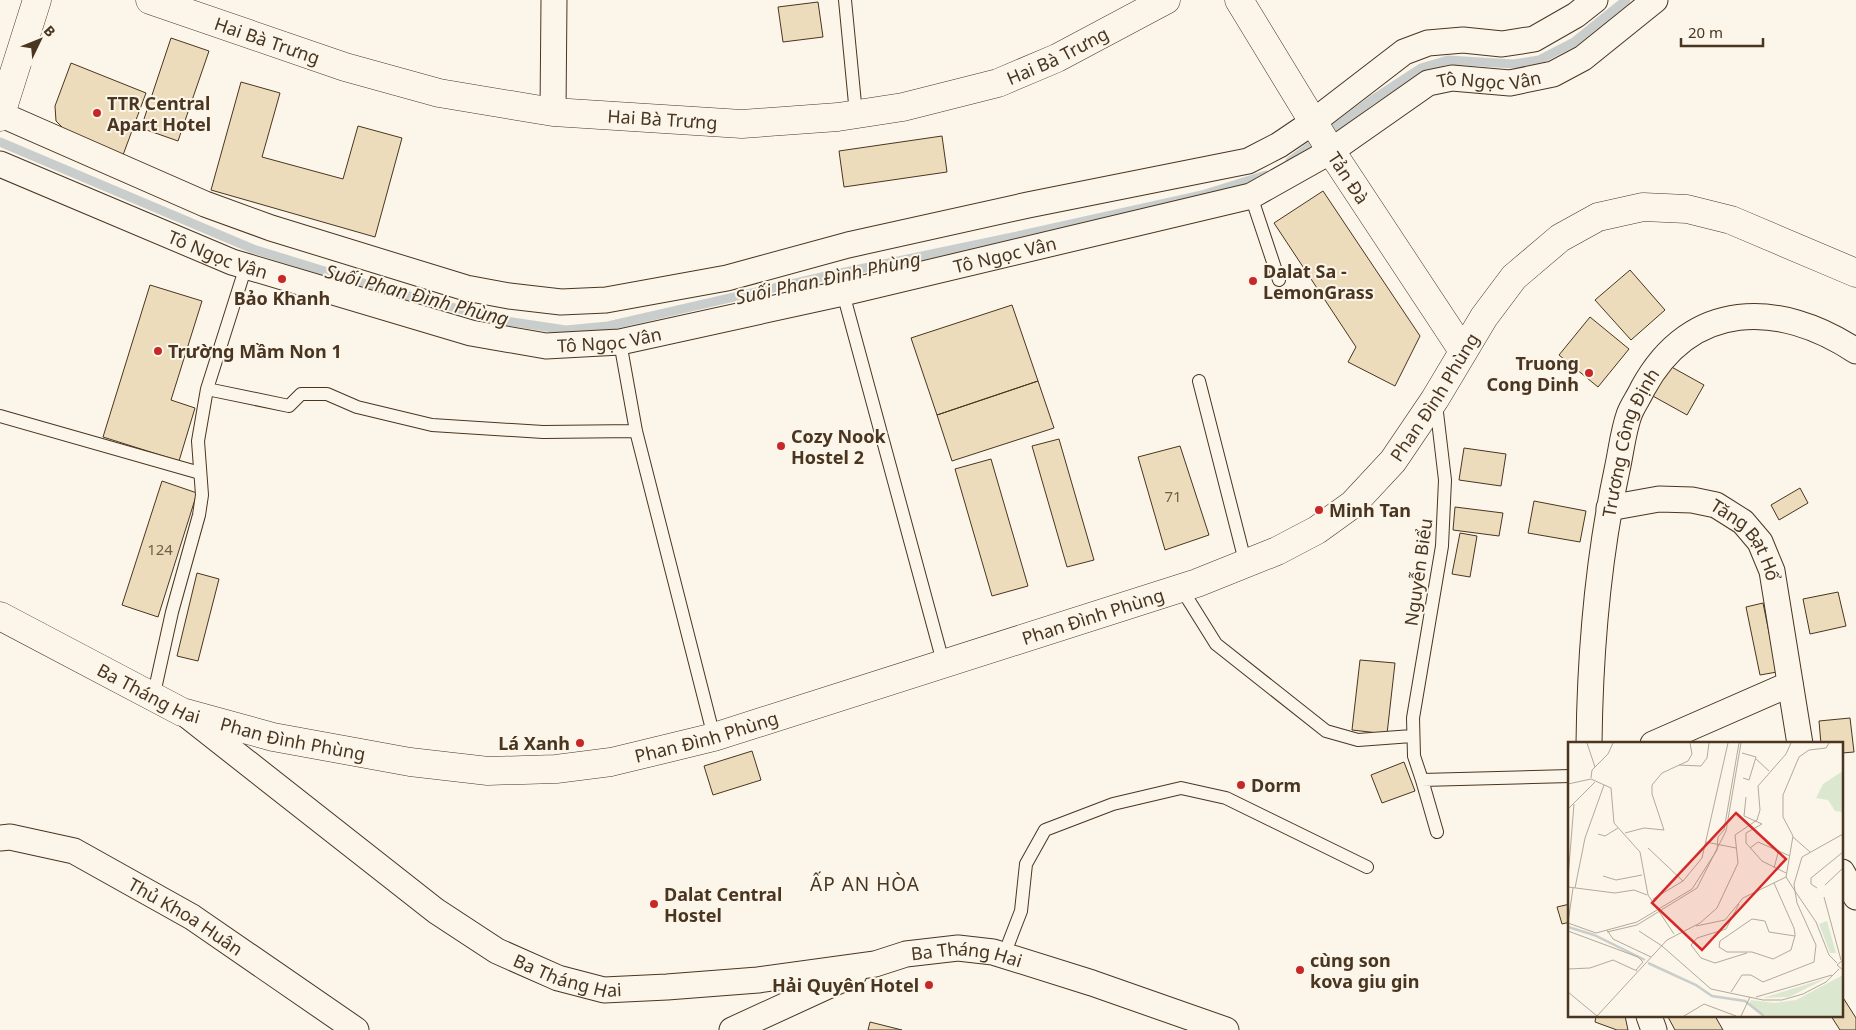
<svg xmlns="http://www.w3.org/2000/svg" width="1856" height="1030" font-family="'Noto Sans',sans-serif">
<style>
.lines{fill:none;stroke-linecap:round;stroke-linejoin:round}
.stream{stroke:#c9cecd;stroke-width:9}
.building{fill:#ecdcbc;stroke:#4a3520}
.service-casing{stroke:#4a3520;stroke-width:14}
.minor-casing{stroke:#4a3520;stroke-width:27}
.tertiary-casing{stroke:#4a3520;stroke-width:29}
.secondary-casing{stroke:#4a3520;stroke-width:29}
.service{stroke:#fbf6e9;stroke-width:12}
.minor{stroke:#fbf6e9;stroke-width:25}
.tertiary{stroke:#fbf6e9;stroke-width:28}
.secondary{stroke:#fbf6e9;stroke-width:28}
.poi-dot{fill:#c62828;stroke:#fbf6e9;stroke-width:2}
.labels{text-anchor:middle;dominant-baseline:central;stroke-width:4;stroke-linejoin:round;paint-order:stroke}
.number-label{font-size:15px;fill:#725f47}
.street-label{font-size:18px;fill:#4a3520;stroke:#fbf6e9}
.poi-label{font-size:18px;font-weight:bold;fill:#4a3520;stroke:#fbf6e9;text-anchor:start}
.water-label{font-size:19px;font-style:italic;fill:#4a3520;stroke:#fbf6e9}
.neighbourhood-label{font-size:19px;letter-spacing:1px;fill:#4a3520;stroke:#fbf6e9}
.inset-river{fill:none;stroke:#c9cecd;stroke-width:2.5}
.inset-road{fill:none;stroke:#b4a999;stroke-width:1}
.view{fill:#d62828;fill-opacity:0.15;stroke:#d62828;stroke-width:2.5}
.inset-edge{fill:none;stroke:#4a3520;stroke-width:2.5}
</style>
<rect width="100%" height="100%" fill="#fbf6e9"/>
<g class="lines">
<path class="stream" d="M0 142 253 249 373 286 500 320 566 330 608 326 826 276 1008 238 1202 195 1266 175
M1290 161 1372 100 1421 68 1448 60 1513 64 1539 60 1574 42 1626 0"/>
</g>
<path class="building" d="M818 2 823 37 783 42 778 7Z
M171 38 209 51 178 141 141 128Z
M71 63 146 93 123 155 66 131 56 121 55 106Z
M241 82 280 93 262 157 343 179 358 126 402 138 375 237 211 190Z
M942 136 947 172 844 187 839 151Z
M1323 191 1420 336 1395 386 1348 362 1356 347 1274 223Z
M1630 270 1665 310 1631 340 1595 300Z
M150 285 202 301 171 400 195 408 179 461 103 437Z
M1012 305 1038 381 937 415 911 338Z
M1590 317 1629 349 1598 387 1559 355Z
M1668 365 1704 385 1687 415 1651 395Z
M1038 381 1054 428 952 461 937 415Z
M1059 439 1094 560 1067 567 1032 446Z
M1180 446 1209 535 1165 550 1138 457Z
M1464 448 1506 454 1501 486 1459 480Z
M991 459 1028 586 992 596 955 469Z
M162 481 197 493 158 617 122 605Z
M1800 488 1808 503 1779 520 1771 505Z
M1534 501 1586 511 1580 542 1528 533Z
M1455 507 1503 513 1499 536 1453 530Z
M1460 533 1477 536 1470 577 1452 574Z
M197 573 219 579 198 661 177 656Z
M1838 592 1846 626 1810 634 1803 599Z
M1763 603 1777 672 1760 675 1746 607Z
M1360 660 1395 663 1387 734 1352 730Z
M1850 718 1854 752 1842 753V744H1821L1819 721Z
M752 751 761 780 713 795 704 766Z
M1404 762 1415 791 1382 803 1371 775Z
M1570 904V922L1562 924 1557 907Z
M1842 996 1856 1018V1030H1840L1831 1016H1842Z
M1596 1016H1625L1628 1030H1617L1595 1022Z
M1715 1016 1723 1030H1675L1668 1017Z
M870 1022 902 1030H868Z"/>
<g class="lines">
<g class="service-casing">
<path id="service" d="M845 0 856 114
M1251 196 1279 280
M843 293 943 662
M620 342 636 431 714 737
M1199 381 1246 565
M207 389 289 406 301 394H327L357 407 432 425 543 432 636 431
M1436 404 1445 480 1442 546 1413 718 1414 756 1422 780 1570 776
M0 416 200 473
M1181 588 1216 644 1326 731 1358 740 1412 736
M153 698 172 612 199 515 202 495 198 441 207 389 246 266
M1422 780 1437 832
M1004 955 1021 911 1026 864 1045 830 1113 804 1181 788 1226 798 1367 867"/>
</g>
<g class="minor-casing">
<g id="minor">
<path d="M553 112 554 0"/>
<path d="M0 114 205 204 271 228 466 288 509 296 561 302 606 300 727 278 848 245 1028 205 1248 161 1279 145 1313 122 1404 52 1428 43 1463 40 1502 44 1534 39 1576 15 1595 0"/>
<path id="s1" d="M0 164 232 262 471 333 546 346 620 342 843 293 1251 196 1331 151 1428 83 1452 78 1510 83 1553 74 1583 58 1655 0"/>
<path id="s2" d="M1609 508 1659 499 1692 500 1716 505 1743 522 1760 542 1772 571 1800 744"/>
<path id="s3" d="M184 713 436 911 497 951 558 978 604 990 667 987 758 980 875 964 906 954 958 948 993 952 1092 983 1226 1030"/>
<path id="s4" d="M1589 744C1590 653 1598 559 1617 470 1621 452 1623 432 1629 415 1632 406 1639 397 1643 388 1691 300 1779 300 1856 351"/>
<path d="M1653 744 1790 684"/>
<path id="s5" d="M0 838 10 837 74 851 192 917 356 1030"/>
<path d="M1842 872 1856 897"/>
<path d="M1649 1016 1654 1030"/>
<path d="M732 1030 854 974"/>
</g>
</g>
<g class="tertiary-casing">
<g id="tertiary">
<path id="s6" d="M150 0 345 67 439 93 553 112 742 124 838 117 903 107 998 83 1057 58 1166 0"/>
<path id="s7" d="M1239 0 1331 151 1463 351"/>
<path d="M0 117 37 0"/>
</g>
</g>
<g class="secondary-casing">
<g id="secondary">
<path id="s8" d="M0 616 182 712 273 737 410 762 488 771 556 769 611 762 714 737 1197 583 1277 551 1317 530 1353 504 1393 461 1435 399 1484 317 1514 277 1560 238 1598 217 1643 207 1687 209 1731 220 1856 273"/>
</g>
</g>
<use href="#service" class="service"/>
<use href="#minor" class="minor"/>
<use href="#tertiary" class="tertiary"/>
<use href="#secondary" class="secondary"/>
</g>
<g class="poi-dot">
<circle cx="97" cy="113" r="5"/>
<circle cx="282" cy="279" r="5"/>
<circle cx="1253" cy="281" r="5"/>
<circle cx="158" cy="351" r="5"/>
<circle cx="1589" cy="373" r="5"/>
<circle cx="781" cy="446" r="5"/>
<circle cx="1319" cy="510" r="5"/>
<circle cx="580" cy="743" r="5"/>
<circle cx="1241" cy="785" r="5"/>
<circle cx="654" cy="904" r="5"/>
<circle cx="1300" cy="970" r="5"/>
<circle cx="929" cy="985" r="5"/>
</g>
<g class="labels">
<g class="number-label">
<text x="1173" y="496">71</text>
<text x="160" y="549">124</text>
</g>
<g class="street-label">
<text stroke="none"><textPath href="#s6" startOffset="124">Hai Bà Trưng</textPath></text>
<text stroke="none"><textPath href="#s6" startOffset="934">Hai Bà Trưng</textPath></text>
<text stroke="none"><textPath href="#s1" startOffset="1571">Tô Ngọc Vân</textPath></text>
<text stroke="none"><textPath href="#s6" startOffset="529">Hai Bà Trưng</textPath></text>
<text stroke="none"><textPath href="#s7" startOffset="209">Tản Đà</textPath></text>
<text stroke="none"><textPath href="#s1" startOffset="236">Tô Ngọc Vân</textPath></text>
<text stroke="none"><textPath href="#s1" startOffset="1046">Tô Ngọc Vân</textPath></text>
<text stroke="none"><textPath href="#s1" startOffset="641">Tô Ngọc Vân</textPath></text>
<text stroke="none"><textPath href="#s8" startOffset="1565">Phan Đình Phùng</textPath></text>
<text stroke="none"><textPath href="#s4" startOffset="306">Trương Công Định</textPath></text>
<text stroke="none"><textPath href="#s2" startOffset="156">Tăng Bạt Hổ</textPath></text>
<text transform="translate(1418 572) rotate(-82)">Nguyễn Biểu</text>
<text stroke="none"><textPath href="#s8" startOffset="1145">Phan Đình Phùng</textPath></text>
<text stroke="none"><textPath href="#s8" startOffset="168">Ba Tháng Hai</textPath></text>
<text stroke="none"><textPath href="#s8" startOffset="740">Phan Đình Phùng</textPath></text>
<text stroke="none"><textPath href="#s8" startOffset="320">Phan Đình Phùng</textPath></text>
<text stroke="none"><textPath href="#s5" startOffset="205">Thủ Khoa Huân</textPath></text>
<text stroke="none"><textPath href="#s3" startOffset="874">Ba Tháng Hai</textPath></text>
<text stroke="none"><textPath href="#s3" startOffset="469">Ba Tháng Hai</textPath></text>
</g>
<g class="poi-label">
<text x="107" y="103">TTR Central<tspan x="107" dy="21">Apart Hotel</tspan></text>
<text x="1263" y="271">Dalat Sa -<tspan x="1263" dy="21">LemonGrass</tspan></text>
<text x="282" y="298" text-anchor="middle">Bảo Khanh</text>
<text x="168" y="351">Trường Mầm Non 1</text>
<text x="1579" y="363" text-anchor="end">Truong<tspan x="1579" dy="21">Cong Dinh</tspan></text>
<text x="791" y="436">Cozy Nook<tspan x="791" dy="21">Hostel 2</tspan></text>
<text x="1329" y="510">Minh Tan</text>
<text x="570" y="743" text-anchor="end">Lá Xanh</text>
<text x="1251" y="785">Dorm</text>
<text x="664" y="894">Dalat Central<tspan x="664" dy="21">Hostel</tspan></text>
<text x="1310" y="960">cùng son<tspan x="1310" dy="21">kova giu gin</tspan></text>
<text x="919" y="985" text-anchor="end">Hải Quyên Hotel</text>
</g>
<g class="water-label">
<text transform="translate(828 278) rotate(-12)">Suối Phan Đình Phùng</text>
<text transform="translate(417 295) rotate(15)">Suối Phan Đình Phùng</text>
</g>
<g class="neighbourhood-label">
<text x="865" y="884">ẤP AN HÒA</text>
</g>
</g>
<g transform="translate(1568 742)">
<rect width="275" height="275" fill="#fbf6e9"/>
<path d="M275 29V70L267 69 260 58 248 56 255 42ZM259 179 268 211H262L251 182ZM275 233V274H198L181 262 183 258 206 261 228 258ZM259 236 221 255 195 256Z" fill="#dce7d0"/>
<path class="inset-river" d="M0 185 26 193 77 218M80 221 128 243 144 254 177 259 196 274"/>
<path class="inset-road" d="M19 1 27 25M174 11 188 15 181 38 175 36M188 17 201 29M111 23 133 24 139 16 141 1M23 36 24 28 40 12 45 1M23 37 43 46 46 81 72 110 80 153 106 192M0 42 23 37M178 55 176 74 194 82 178 91V101L194 119 218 131M0 67 27 40M57 91 76 86 96 88 84 52V43L94 31 120 19 124 12 122 1M30 92 37 94 50 86M225 95 242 110M138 100 168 106M80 106 115 139M182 106 190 100 222 114M234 115 226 142 227 149 248 180 261 213 269 221M234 115 275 92M206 126 210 111M35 134 48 138 74 133M218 135 225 94 215 75V53L231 15 241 8 258 6 261 1M0 136 6 62M206 141 226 186 227 192V194L226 197 223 208 205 217 184 210H159L151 205 152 199 184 177 197 179 201 190 227 194M257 143 275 126M0 145 47 151 66 148 79 153M7 146 17 96 36 43M249 146 243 142V136L275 110M256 155 273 218M85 157 115 139 134 116 160 1M171 162 158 187 129 196 123 203 133 216 147 221 179 211M0 181 28 191 69 180 124 147 149 108 150 95 156 88 171 1M0 181 5 146M128 184 157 178 175 156 218 135M39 188 45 197 83 215M0 189 70 215 75 220 68 228M71 189 94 204M39 190 69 183 129 146 158 89 173 1M94 204 143 247 195 258H214L235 252 258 240 271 227M275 218 269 223 275 228M0 227 22 226 45 218 69 229M0 250 29 274M163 250 174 233H183L195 240 246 220 248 203 229 161 227 149 218 135M188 255 264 233M29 274 99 198 132 181 149 166 170 121 167 93 189 78 192 68 190 44 218 12 223 1M116 274 136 262 168 274M173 274 182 255"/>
<path class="view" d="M168 71 218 117 134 208 84 161Z"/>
<rect width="275" height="275" class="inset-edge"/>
</g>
<g transform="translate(40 40) rotate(47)" stroke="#fbf6e9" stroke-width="4" paint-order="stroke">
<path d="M0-4L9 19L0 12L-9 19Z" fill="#4a3520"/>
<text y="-8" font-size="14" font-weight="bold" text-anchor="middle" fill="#4a3520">B</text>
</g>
<path d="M1681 38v8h82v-8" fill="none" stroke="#4a3520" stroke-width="2.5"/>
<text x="1688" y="38" font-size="15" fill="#4a3520" stroke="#fbf6e9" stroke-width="4" paint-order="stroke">20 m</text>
</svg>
